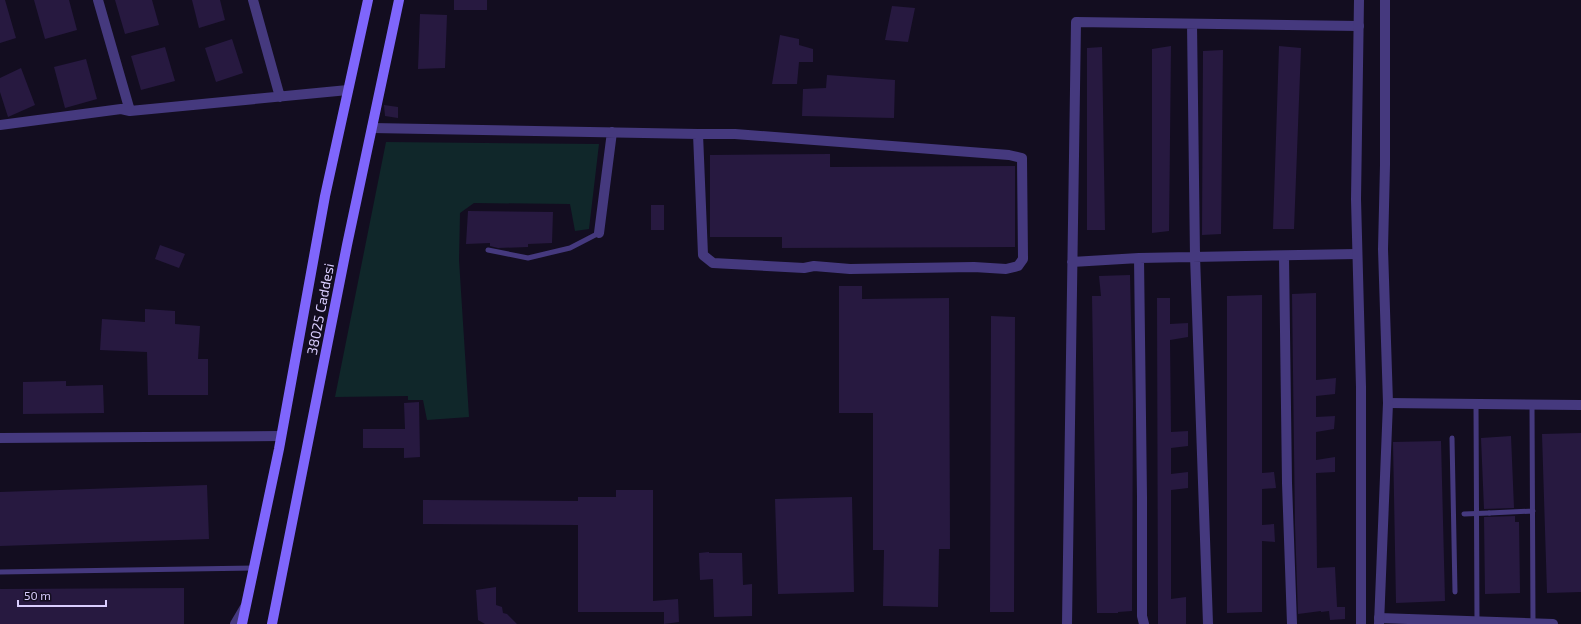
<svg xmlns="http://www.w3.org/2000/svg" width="1581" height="624" font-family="'Exo 2',sans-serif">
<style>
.green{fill:#10272a}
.building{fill:#271940}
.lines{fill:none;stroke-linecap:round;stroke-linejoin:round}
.service{stroke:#45397e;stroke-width:5}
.minor{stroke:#45397e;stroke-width:10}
.tertiary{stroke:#45397e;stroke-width:10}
.secondary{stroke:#7f66fc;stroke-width:10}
.service-bridge{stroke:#45397e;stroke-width:5}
.labels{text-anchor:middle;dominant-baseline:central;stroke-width:3;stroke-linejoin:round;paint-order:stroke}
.street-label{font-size:14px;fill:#d9cdfe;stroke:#130d20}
</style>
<rect width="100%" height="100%" fill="#130d20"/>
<path class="green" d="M386 142 599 144 589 229 575 231 570 204 474 203 460 213 459 260 469 417 427 420 423 400H408V396L335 397Z"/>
<path class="building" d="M0 0H5L16 38 0 43Z
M34 0H69L77 30 45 39Z
M115 0H152L159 25 125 34Z
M192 0H220L225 20 199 28Z
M454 0H487V10H454Z
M892 6 915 8 908 42 885 40Z
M420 14 447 15 445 68 418 69Z
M780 35 799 39V45L813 49V62H799L797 84H772Z
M232 39 243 73 216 82 205 48Z
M1171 46 1169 231 1152 233V49Z
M1279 46 1301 48 1294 229H1273Z
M165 47 175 81 141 90 131 56Z
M1102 47 1105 230H1087V48Z
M1223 50 1221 234 1202 235 1203 51Z
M86 59 97 99 65 108 54 67Z
M21 68 35 105 8 117 0 92V78Z
M827 75 895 80 894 118 802 116 803 89 826 88Z
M384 105 398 107V118L385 116Z
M830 154V167L1015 166V247L782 248V237H710V155Z
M651 205H664V230H651Z
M468 211 553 212 552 243 528 244V247L498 248 490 246V243L466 244Z
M160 245 185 254 179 268 155 259Z
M1130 275 1133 401 1132 611 1118 612V613H1097L1092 296H1101L1099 276Z
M839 286H862V299L949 298 950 549H939L938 607 883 606 884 550H873V413H839Z
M1316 293V380L1336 378 1335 394 1316 396V417L1335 416 1334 429 1316 432V460L1335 457V472L1316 473 1317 568 1335 567 1337 607H1345V619L1330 620 1329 611 1321 612V611L1298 614 1295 525 1292 294Z
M1262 295V473L1274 472 1276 488 1262 489V525L1274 524 1275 542 1262 541V612L1227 613V296Z
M1157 298H1170V324L1188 323V337L1170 340 1171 432 1188 431V446L1171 448V474L1188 472V488L1171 490V599L1186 597V624H1158Z
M145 309 175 311V324L200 326 198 359H208V395H148L147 352 100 350 102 319 145 322Z
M991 316 1015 317 1014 612H990Z
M66 381V386L103 385 104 413 23 414V382Z
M419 402 420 457 404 458V448H363V429H405L404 403Z
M1581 433V592L1547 593 1542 434Z
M1511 436 1514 508 1484 509 1481 438Z
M1441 441 1445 601 1396 603 1393 442Z
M207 485 209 539 0 546V492Z
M616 490H653V601L678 599 679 622 664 624V612H578V525L423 524V500L578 501V497H616Z
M852 497 854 592 778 594 775 499Z
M1515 516V522H1519L1520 593 1485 594 1484 517Z
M709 552V553H742L743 585 752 584V616L714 617 713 579 700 580 699 553Z
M496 587V605L502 607 503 613 507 614 517 624H485L478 620 476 590Z
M184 588V624H0V589Z"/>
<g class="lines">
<path class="service" d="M488 250 528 258 570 248 599 233
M1476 403 1477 622
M1532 404 1533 623
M1452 438 1455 592
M1489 513 1533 511
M0 572 254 568"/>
<path class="minor" d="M98 0 130 111
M253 0 280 97
M1192 24 1195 256 1208 624
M0 125 121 109 130 111 348 90
M372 128 698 134H735L1009 155 1022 158 1023 259 1018 266 1006 269 974 267 850 269 814 266 804 268 713 263 703 255 698 134
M599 233 612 132
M1284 256 1287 483 1292 624
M1139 258 1142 497V616L1144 624
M1072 262 1139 258 1357 254
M1388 403 1581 405
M0 438 281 436
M1379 618 1553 624
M1067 624 1076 22 1359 26"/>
<path class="tertiary" d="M1359 0 1356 199 1361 387V624
M235 624 245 607
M1379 624 1388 403 1383 249 1385 165V0"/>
<path class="secondary" d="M242 624 279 449 325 196 368 0
M272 624 347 245 399 0"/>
<path class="service-bridge" d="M1464 514 1489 513"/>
</g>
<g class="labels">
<g class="street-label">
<text transform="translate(320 309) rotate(-79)">38025 Caddesi</text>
</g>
</g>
<path d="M18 600v6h88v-6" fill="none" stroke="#d9cdfe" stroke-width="2"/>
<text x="24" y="600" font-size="12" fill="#d9cdfe" stroke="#130d20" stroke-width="3" paint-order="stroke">50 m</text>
</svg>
